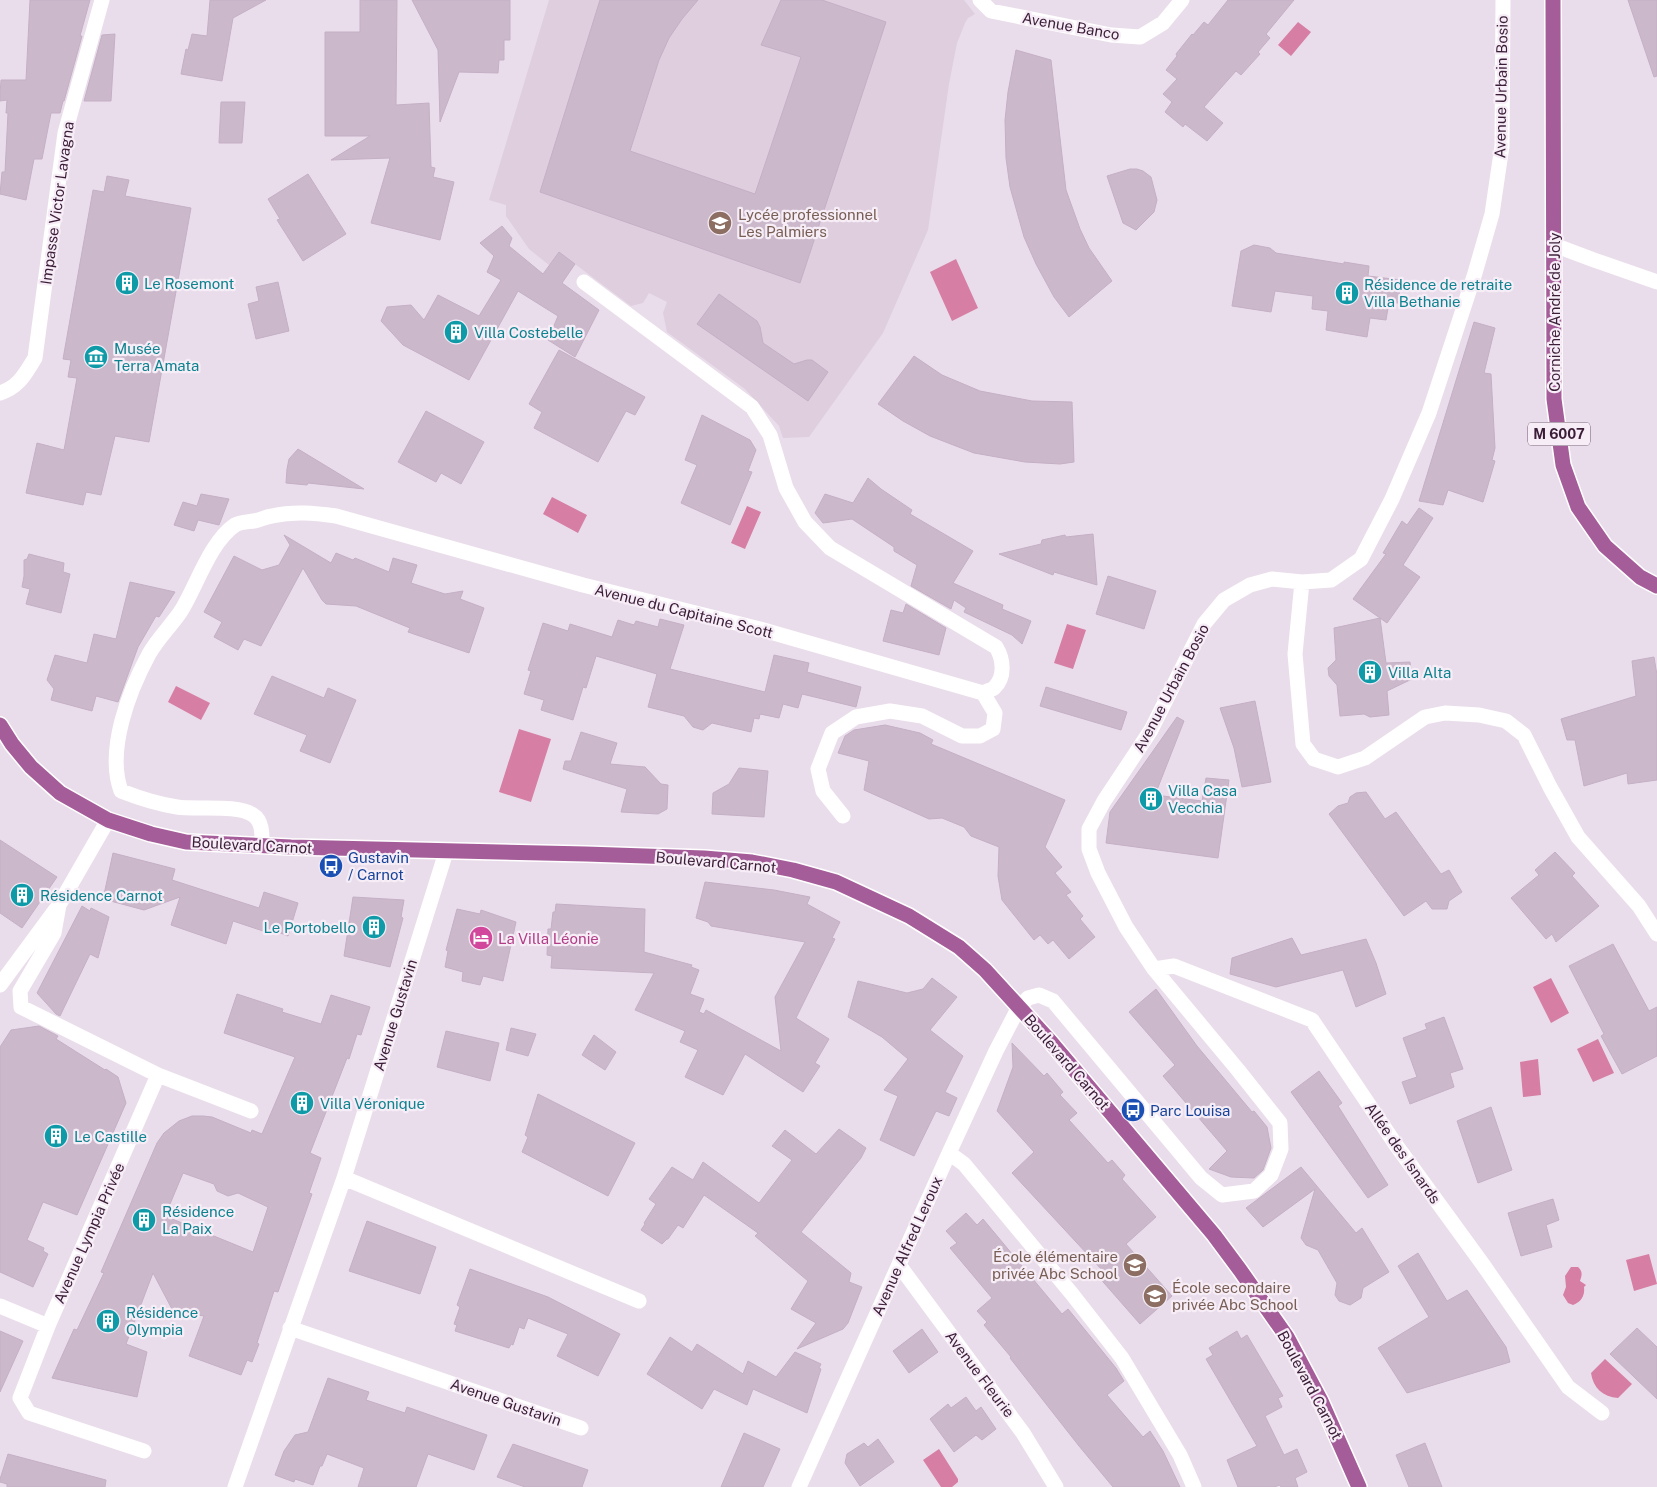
<svg xmlns="http://www.w3.org/2000/svg" width="1657" height="1487" font-family="'Public Sans',sans-serif">
<style>
.built{fill:#decede}
.water{fill:#d67ea4}
.building{fill:#cbb9cb;stroke:#c5afc5;fill-rule:evenodd}
.lines{fill:none;stroke-linecap:round;stroke-linejoin:round}
.major-casing{stroke:#fff;stroke-width:18}
.minor{stroke:#fff;stroke-width:15}
.major{stroke:#a55d99;stroke-width:15}
.labels{text-anchor:middle;dominant-baseline:central;stroke-width:4.5;stroke-linejoin:round;paint-order:stroke}
.shield{fill:#f6edf7;stroke:#735b71;stroke-width:1}
.shield-label{font-size:14px;font-weight:bold;fill:#3b1d37}
.street-label{font-size:15px;fill:#3b1d37;stroke:#f6edf7}
.education-label{font-size:15px;fill:#785e54;stroke:#f6edf7;text-anchor:start}
.culture-label{font-size:15px;fill:#0d838f;stroke:#f6edf7;text-anchor:start}
.transit-label{font-size:15px;fill:#164399;stroke:#f6edf7;text-anchor:start}
.hotel-label{font-size:15px;fill:#b23c85;stroke:#f6edf7;text-anchor:start}
</style>
<rect width="100%" height="100%" fill="#eaddeb"/>
<path class="built" d="M549 0H964L975 14 968 18 965 23 957 43 949 84 928 230 883 333 809 437 783 438 779 426 745 389 667 332 663 313 667 302 649 293 643 303 631 306 559 252 549 265 529 249 506 216V205L489 200Z"/>
<path class="water" d="M1298 22 1311 32 1291 56 1278 45Z
M956 259 978 308 952 321 930 272Z
M552 497 587 515 578 533 543 514Z
M747 506 761 512 745 549 731 543Z
M1067 624 1086 630 1073 669 1054 663Z
M176 686 210 703 201 720 168 702Z
M519 729 551 739 531 802 499 792Z
M1551 978 1569 1013 1551 1023 1533 987Z
M1598 1039 1614 1073 1593 1082 1577 1049Z
M1538 1059 1541 1095 1523 1097 1520 1062Z
M1649 1254 1657 1284 1634 1291 1626 1260Z
M1571 1267H1578C1583 1272 1582 1275 1580 1281L1586 1285 1584 1287C1585 1295 1582 1302 1573 1305L1568 1303 1563 1295 1566 1287 1565 1276Z
M1605 1359 1632 1384 1618 1398C1603 1397 1593 1388 1591 1373Z
M939 1449 958 1479V1482L952 1487H941L923 1460Z"/>
<path class="building" d="M30 0H90L80 36H82L64 101H63L60 113H51L42 159H34L26 200 0 194 2 172H5L8 113H6L7 100 0 101V95L1 80H26Z
M210 0H266L233 18 222 81 181 74 186 49 188 50 192 34 207 36Z
M360 0H397L396 105 429 103 431 167 435 168 433 177 454 182 440 240 371 223 390 158 331 160 370 136H325V32H360Z
M412 0H510V40H504V60H499L498 73 459 72 440 122 438 50Z
M600 0H698L682 19 669 38 659 60 630 151 755 194 801 57 761 45 781 0H822L886 22 800 283 540 192Z
M1228 0H1294L1266 34 1270 38 1258 52 1260 54 1241 75 1236 71 1204 107 1223 123 1207 141 1185 124 1183 127 1165 112 1172 102 1163 94 1177 79 1166 70 1177 56 1176 54 1192 34 1193 35 1204 22 1208 25Z
M1628 0H1657V76L1654 77Z
M115 34 111 101H84L102 35Z
M1016 50 1051 60 1066 190 1080 229 1089 248 1112 281 1069 317 1054 297 1036 264 1024 237 1010 187 1006 158 1005 120 1008 92Z
M221 102H245L242 143H219Z
M1130 169H1137L1143 171 1151 177 1157 200 1154 212 1136 230 1123 223 1107 176Z
M308 174 346 234 303 261 277 220 280 219 268 199Z
M107 176 129 180 125 196 191 208 149 442 115 436 101 495 86 492 83 505 26 493 37 443 64 450 77 378 68 377 71 360 63 359 93 190 104 192Z
M502 226 512 238 509 246 543 274 559 252 575 264 562 283 599 310 575 357 548 340 558 316 518 291 469 380 403 345 381 321 387 307 411 305 424 320 438 295 479 316 501 280 487 272 494 256 480 243Z
M1254 245 1270 248 1276 253 1344 264V262L1369 266 1368 276 1401 280 1398 303 1389 302 1386 320 1370 318 1367 337 1326 330 1328 311 1312 309 1313 296 1275 291 1271 312 1232 306 1241 251Z
M278 282 289 331 256 339 248 304 259 301 256 287Z
M719 294 757 321 760 327 763 343 794 364 807 360H812L828 372 808 401 697 324Z
M1474 322 1495 328 1484 373 1491 374 1495 448 1492 460 1495 461 1483 502 1448 490 1443 505 1419 501Z
M559 350 645 397 635 415 626 411 598 462 534 428 542 412 529 404Z
M914 356 942 375 980 391 1032 401 1072 402 1074 462 1060 464 1025 462 974 453 930 436 903 421 878 404Z
M426 411 484 442 461 484 441 473 436 482 398 462Z
M702 415 750 440 756 450 748 471 752 472 730 525 681 503 697 465 685 460Z
M298 449 364 489 308 483 307 485 286 483 287 469 289 459Z
M868 478 881 489 912 510 910 514 973 551 953 583 1003 605 1002 609 1031 621 1022 644 1012 635 964 612 966 608 954 600 951 609 911 586 917 565 894 551V547L852 519 823 523 815 513 825 494 853 503Z
M201 494 229 499 219 525 198 520 194 531 174 525 183 502 197 506Z
M1419 508 1433 518 1403 565 1420 577 1387 623 1353 599 1386 554 1383 553 1402 521 1407 525Z
M1093 534 1097 585 1054 572 1053 575 999 554 1041 544 1042 540 1065 535 1066 537Z
M284 535 331 563 336 553 353 560 355 558 389 572 393 558 417 565 411 583 445 594 463 591 460 599 484 608 469 653 408 632 410 628 356 606 326 604 322 600 303 568 261 646 244 639 238 650 214 637 222 622 204 612 234 556 262 570 279 565 290 545Z
M29 554 64 563 63 572 70 574 61 613 26 604 30 589 22 587 24 576V560L27 559Z
M1108 576 1156 591 1144 629 1096 614Z
M130 582 175 592 159 617 156 616 138 647 118 702 96 696 92 711 51 700 54 689 47 680 55 655 87 663 94 634 116 639Z
M906 604 946 628 939 655 883 641 891 610 903 613Z
M1380 618 1386 663 1410 662 1412 679 1387 691 1389 715 1370 717 1364 714 1340 716 1337 685 1329 676 1328 668 1336 660 1334 628Z
M660 619 684 625 670 669 765 692 774 655 809 663 807 672 861 687 856 707 802 694 798 708 783 704 779 718 760 714 759 719 754 718 751 732 712 723 703 730 693 727 684 716 648 707 657 674 596 656 586 688 583 687 573 720 541 710 544 700 524 694 531 671 528 670 543 623 568 631 570 624 612 637 618 620 634 625 636 621 658 627Z
M1654 657 1657 675V780L1628 784 1627 773 1584 786 1575 740H1567L1561 719 1636 696 1632 661Z
M272 676 324 698 328 688 356 700 330 763 300 751 307 735 254 714Z
M1046 687 1127 712 1121 730 1040 706Z
M1255 701 1271 782 1242 787 1234 748 1220 708Z
M1177 717 1184 721 1155 795 1202 801 1206 778 1229 780 1218 858 1106 843 1110 812Z
M885 725 920 733 933 740 931 744 1065 800 1045 847 1062 867 1055 873 1071 892 1066 895 1083 916 1080 919 1095 937 1069 959 1053 940 1048 944 1040 935 1034 940 1002 900 998 876 999 847 971 836 964 827 942 818 929 819 864 790 869 761 838 753 845 736 854 730Z
M581 732 617 743 610 764 645 767 661 784 668 785 667 809 658 814 621 812 627 789 563 769 565 761H571Z
M739 768 768 771 764 817 712 814 713 793 729 784Z
M1366 792 1385 819 1396 812 1441 874 1449 870 1462 892 1449 901 1447 909H1432L1426 901 1404 916 1329 814 1338 806 1348 803 1350 797 1356 793Z
M0 840 57 877 22 928 0 913Z
M1555 852 1575 873 1572 876 1599 906 1556 942 1552 934 1546 939 1511 898 1539 875 1535 870Z
M113 853 175 869 172 880 259 908 264 892 298 903 288 936 270 929 269 933 233 921 226 944 171 925 180 897 144 910 103 899Z
M705 882 774 890 810 897 807 904 840 922 832 938 835 939 796 1018 829 1039 815 1063 820 1066 803 1092 745 1054 723 1095 685 1077 698 1050 680 1042 685 1031 635 1010 654 973 551 968 552 956 547 955 548 929H551L553 912H555L556 904 645 909 644 952 692 965 691 967 699 970 690 994 704 999 699 1012 704 1014 706 1010 781 1051 775 997 805 942 711 926 708 922 696 918Z
M353 897 404 900 401 917 403 918 390 967 344 956Z
M82 906 90 911 91 908 109 917 98 958 90 954 60 1016 56 1014 37 993Z
M457 909 480 914 481 910 516 922 503 981 483 976 480 985 462 981 463 972 445 967 448 951 446 950Z
M1292 938 1301 955 1366 939 1376 963 1386 994 1356 1007 1343 970 1276 987 1230 974 1232 958Z
M1613 944 1649 1011 1657 1007V1056L1622 1074 1601 1036 1604 1034 1569 966Z
M932 978 957 997 930 1030 963 1056 945 1092 957 1098 949 1116 936 1111 914 1156 880 1140 898 1096 884 1090 908 1059 882 1037 848 1017 858 981 907 993 923 989Z
M1156 989 1197 1046 1252 1112 1254 1111 1267 1127 1271 1148 1263 1170 1254 1178 1231 1177 1209 1169 1227 1151 1163 1076 1175 1065 1129 1012Z
M237 994 283 1009 282 1012 321 1024 331 995 370 1007 361 1035 357 1034 349 1059 347 1058 310 1153 321 1158 309 1193 312 1194 278 1292 274 1291 257 1343 259 1344 252 1362 247 1360 241 1375 189 1356 204 1316 173 1311 153 1273 126 1344 147 1352 137 1397 52 1378 74 1329 77 1330 104 1273 101 1272 157 1143 164 1133 179 1121 192 1116H203L212 1117 251 1133 252 1130 262 1134 295 1057 224 1033ZM183 1173 214 1184 217 1191 228 1196 238 1193 268 1207 253 1252 165 1216Z
M1444 1017 1463 1069 1450 1073 1454 1087 1410 1104 1402 1082 1417 1077 1403 1038 1427 1029 1425 1024Z
M39 1026 58 1036 56 1039 105 1070 106 1069 118 1077 126 1103 77 1215 43 1202 27 1240 44 1248 43 1251 48 1254 33 1287 0 1272V1047L11 1030Z
M511 1028 536 1034 528 1056 506 1050Z
M446 1031 499 1043 490 1081 437 1067Z
M594 1035 616 1052 605 1070 582 1055Z
M1012 1043 1044 1076 1047 1073 1063 1092 1060 1095 1077 1113 1069 1120 1108 1163 1112 1160 1125 1175 1122 1179 1156 1217 1126 1244 1172 1296 1140 1324 1097 1275 1102 1270 1012 1173 1034 1152 997 1111 1013 1067Z
M1319 1071 1342 1103 1338 1106 1388 1185 1368 1198 1291 1092Z
M538 1094 635 1143 608 1196 522 1152 528 1137 525 1135Z
M1491 1107 1512 1170 1478 1183 1457 1121Z
M839 1129 866 1148 861 1158 801 1232 851 1273 849 1282 862 1287 848 1323 843 1329 797 1349 816 1323 791 1309 808 1281 755 1236 758 1233 704 1195 683 1228 678 1225 668 1239H667L662 1244 641 1230 645 1224 644 1223 656 1204 649 1199 672 1167 693 1180 703 1162 759 1203 792 1160 772 1146 785 1130 816 1154Z
M1301 1167 1356 1233 1362 1228 1389 1272 1363 1288 1361 1298 1350 1305 1339 1301 1335 1295 1337 1283 1318 1250 1306 1245 1301 1238 1315 1189 1263 1227 1246 1208Z
M1553 1199 1559 1220 1546 1225 1552 1247 1521 1256 1508 1213Z
M966 1213 977 1225 983 1219 1062 1314 1068 1309 1116 1368 1124 1381 1107 1395 1143 1437 1150 1431 1163 1451 1180 1487H1113L1079 1446 1010 1358 1011 1357 984 1325 987 1322 977 1311 992 1298 950 1248 957 1243 946 1231Z
M367 1221 436 1247 420 1294 349 1271Z
M1418 1253 1447 1301 1467 1290 1506 1347 1510 1362 1407 1393 1378 1348 1429 1317 1398 1266Z
M470 1269 548 1297 620 1334 598 1376 557 1356 568 1334 528 1318 524 1329 519 1327 513 1345 511 1344 509 1348 455 1331 457 1325 454 1324 460 1307 457 1305Z
M1637 1328 1657 1347V1399L1610 1354Z
M922 1329 938 1352 909 1373 893 1351Z
M0 1331 23 1341 0 1392Z
M1237 1331 1241 1339 1247 1335 1283 1396 1278 1398 1282 1407 1265 1416 1284 1455 1297 1449 1307 1472 1295 1478 1298 1487H1281L1280 1485 1274 1487H1238L1227 1460 1257 1446 1206 1359 1213 1355 1209 1348Z
M670 1337 692 1352 697 1344 743 1374 748 1361 776 1377 795 1352 821 1364 819 1368 821 1369 807 1413 753 1389 747 1405 714 1389 702 1409 647 1374Z
M328 1378 369 1392 366 1400 405 1413 407 1407 487 1435 474 1470 428 1454 416 1487H358L364 1468 327 1454 322 1466H320L313 1485 295 1479 294 1482 275 1475 284 1451 295 1435 308 1432Z
M966 1397 976 1411 981 1407 996 1429 982 1440 976 1435 954 1452 930 1419 948 1404 951 1408Z
M744 1433 780 1449 763 1487H721Z
M878 1439 894 1462 860 1486 845 1463 847 1454 864 1443 868 1447Z
M1425 1443 1442 1487H1409L1396 1455Z
M513 1444 588 1470 582 1487H525L497 1477Z
M8 1454 106 1480 105 1487H7V1484L0 1482V1479Z"/>
<g class="lines">
<g class="major-casing">
<path id="major" d="M1553 0 1554 399 1563 465 1578 507 1605 546 1640 577 1657 586
M0 725 12 744 31 767 60 793 108 820 151 834 186 842 291 847 586 854 704 858 752 862 793 870 836 882 909 916 959 947 985 970 1050 1041 1214 1235 1240 1270 1287 1337 1321 1401 1359 1487"/>
</g>
<path class="minor" d="M980 0 991 11 1111 35 1140 37 1163 23 1182 0
M1554 245 1594 260 1657 282
M0 393C19 387 25 374 35 358L65 133 102 0
M1302 582 1295 654 1303 744 1314 759 1338 767 1365 758 1425 717 1445 713 1479 715 1506 721 1524 735 1550 787 1578 837 1639 906 1657 934
M843 816 823 791 818 769 832 733 856 717 890 711 922 716 962 736H980L993 729 995 713 983 693
M262 846C262 836 263 821 253 815 238 804 196 810 177 807 157 804 139 798 121 791 106 750 129 691 149 654 158 638 171 626 181 611 197 585 210 542 235 525 240 522 248 522 254 521 260 520 265 517 272 516 294 511 314 513 336 516L583 585 760 629 983 693C986 691 992 690 994 688 1006 677 1003 658 996 647L830 548 805 522 786 488 770 435 752 407 584 282
M59 905 54 933 20 991 21 1007 158 1075 48 1326 20 1398 29 1413 144 1451
M1154 969 1174 966 1312 1020 1396 1145 1484 1266 1568 1387 1602 1413
M0 985 59 905 108 820
M158 1075 251 1111
M949 1153 964 1164 1072 1294 1122 1358 1180 1455 1194 1487
M344 1178 639 1301
M899 1265 1023 1433 1056 1487
M0 1306 48 1326
M290 1328 581 1428
M235 1487 344 1178 446 852
M799 1487 949 1153 996 1051 1019 1007 1028 998 1039 995 1053 1001 1201 1178 1222 1195 1254 1191 1271 1175 1281 1149 1280 1123 1238 1070 1154 969 1126 927 1098 873 1089 849V829L1104 801 1151 730 1204 624 1224 600 1250 585 1272 579 1302 582 1331 580 1361 559 1392 499 1429 413 1475 273 1492 214 1502 146 1503 0"/>
<use href="#major" class="major"/>
</g>
<defs>
<g id="school-disc" transform="scale(1.25)"><circle r="9.5" fill="#8d6e63" stroke="#f6edf7"/><path d="M0-5L7-2L0 1L-7-2ZM-4 1L0 2.5L4 1V4Q0 6-4 4Z" fill="#fff"/></g>
<g id="building-disc" transform="scale(1.25)"><circle r="9.5" fill="#0f9aa8" stroke="#f6edf7"/><path d="M-4-6H4V6H1V3H-1V6H-4ZM-2.5-4.3h1.7v1.8h-1.7ZM.8-4.3h1.7v1.8H.8ZM-2.5-1h1.7V.8h-1.7ZM.8-1h1.7V.8H.8Z" fill="#fff"/></g>
<g id="museum-disc" transform="scale(1.25)"><circle r="9.5" fill="#0f9aa8" stroke="#f6edf7"/><path d="M0-6L6-3V-2H-6V-3ZM-5-1h2V3h-2ZM-1-1h2V3h-2ZM3-1h2V3H3ZM-6 4H6V6H-6Z" fill="#fff"/></g>
<g id="bus-disc" transform="scale(1.25)"><circle r="9.5" fill="#1a4fb4" stroke="#f6edf7"/><path d="M-5-6H5V4H4V6H2V4H-2V6H-4V4H-5ZM-3.5-4V0h7V-4ZM-3.5 1.2v1.5H-2V1.2ZM2 1.2v1.5H3.5V1.2Z" fill="#fff"/></g>
<g id="hotel-disc" transform="scale(1.25)"><circle r="9.5" fill="#d1479c" stroke="#f6edf7"/><path d="M-6-4.5h1.5V1H6V5H4.5V3h-9V5H-6ZM-4 0a1.8 1.8 0 1 1 3.6 0ZM.5 0V-2.5h3Q6-2.5 6 0Z" fill="#fff"/></g>
</defs>
<g fill-rule="evenodd">
<use href="#school-disc" x="720" y="223"/>
<use href="#building-disc" x="127" y="283"/>
<use href="#building-disc" x="1347" y="293"/>
<use href="#building-disc" x="456" y="332"/>
<use href="#museum-disc" x="96" y="357"/>
<use href="#building-disc" x="1370" y="672"/>
<use href="#building-disc" x="1151" y="799"/>
<use href="#bus-disc" x="331" y="866"/>
<use href="#building-disc" x="22" y="895"/>
<use href="#building-disc" x="374" y="927"/>
<use href="#hotel-disc" x="481" y="938"/>
<use href="#building-disc" x="302" y="1103"/>
<use href="#bus-disc" x="1133" y="1110"/>
<use href="#building-disc" x="56" y="1136"/>
<use href="#building-disc" x="144" y="1220"/>
<use href="#school-disc" x="1135" y="1265"/>
<use href="#school-disc" x="1155" y="1296"/>
<use href="#building-disc" x="108" y="1321"/>
</g>
<g class="labels">
<rect class="shield" x="1528" y="422.5" width="62" height="23" rx="4"/>
<g class="shield-label">
<text x="1559" y="434">M 6007</text>
</g>
<g class="street-label">
<text transform="translate(1071 26) rotate(10)">Avenue Banco</text>
<text transform="translate(1501 87) rotate(-89)">Avenue Urbain Bosio</text>
<text transform="translate(57 203) rotate(-82)">Impasse Victor Lavagna</text>
<text transform="translate(1554 312) rotate(-90)">Corniche André de Joly</text>
<text transform="translate(684 611) rotate(14)">Avenue du Capitaine Scott</text>
<text transform="translate(1171 688) rotate(-62)">Avenue Urbain Bosio</text>
<text transform="translate(252 845) rotate(3)">Boulevard Carnot</text>
<text transform="translate(716 862) rotate(5)">Boulevard Carnot</text>
<text transform="translate(395 1015) rotate(-73)">Avenue Gustavin</text>
<text transform="translate(1067 1062) rotate(49)">Boulevard Carnot</text>
<text transform="translate(1403 1153) rotate(55)">Allée des Isnards</text>
<text transform="translate(89 1233) rotate(-66)">Avenue Lympia Privée</text>
<text transform="translate(907 1246) rotate(-66)">Avenue Alfred Leroux</text>
<text transform="translate(980 1374) rotate(53)">Avenue Fleurie</text>
<text transform="translate(1310 1385) rotate(62)">Boulevard Carnot</text>
<text transform="translate(506 1402) rotate(19)">Avenue Gustavin</text>
</g>
<g class="education-label">
<text x="738" y="214">Lycée professionnel<tspan x="738" dy="17">Les Palmiers</tspan></text>
<text x="1118" y="1256" text-anchor="end">École élémentaire<tspan x="1118" dy="17">privée Abc School</tspan></text>
<text x="1172" y="1287">École secondaire<tspan x="1172" dy="17">privée Abc School</tspan></text>
</g>
<g class="culture-label">
<text x="144" y="283">Le Rosemont</text>
<text x="1364" y="284">Résidence de retraite<tspan x="1364" dy="17">Villa Bethanie</tspan></text>
<text x="474" y="332">Villa Costebelle</text>
<text x="114" y="348">Musée<tspan x="114" dy="17">Terra Amata</tspan></text>
<text x="1388" y="672">Villa Alta</text>
<text x="1168" y="790">Villa Casa<tspan x="1168" dy="17">Vecchia</tspan></text>
<text x="40" y="895">Résidence Carnot</text>
<text x="356" y="927" text-anchor="end">Le Portobello</text>
<text x="320" y="1103">Villa Véronique</text>
<text x="74" y="1136">Le Castille</text>
<text x="162" y="1211">Résidence<tspan x="162" dy="17">La Paix</tspan></text>
<text x="126" y="1312">Résidence<tspan x="126" dy="17">Olympia</tspan></text>
</g>
<g class="transit-label">
<text x="348" y="857">Gustavin<tspan x="348" dy="17">/ Carnot</tspan></text>
<text x="1150" y="1110">Parc Louisa</text>
</g>
<g class="hotel-label">
<text x="498" y="938">La Villa Léonie</text>
</g>
</g>
</svg>
